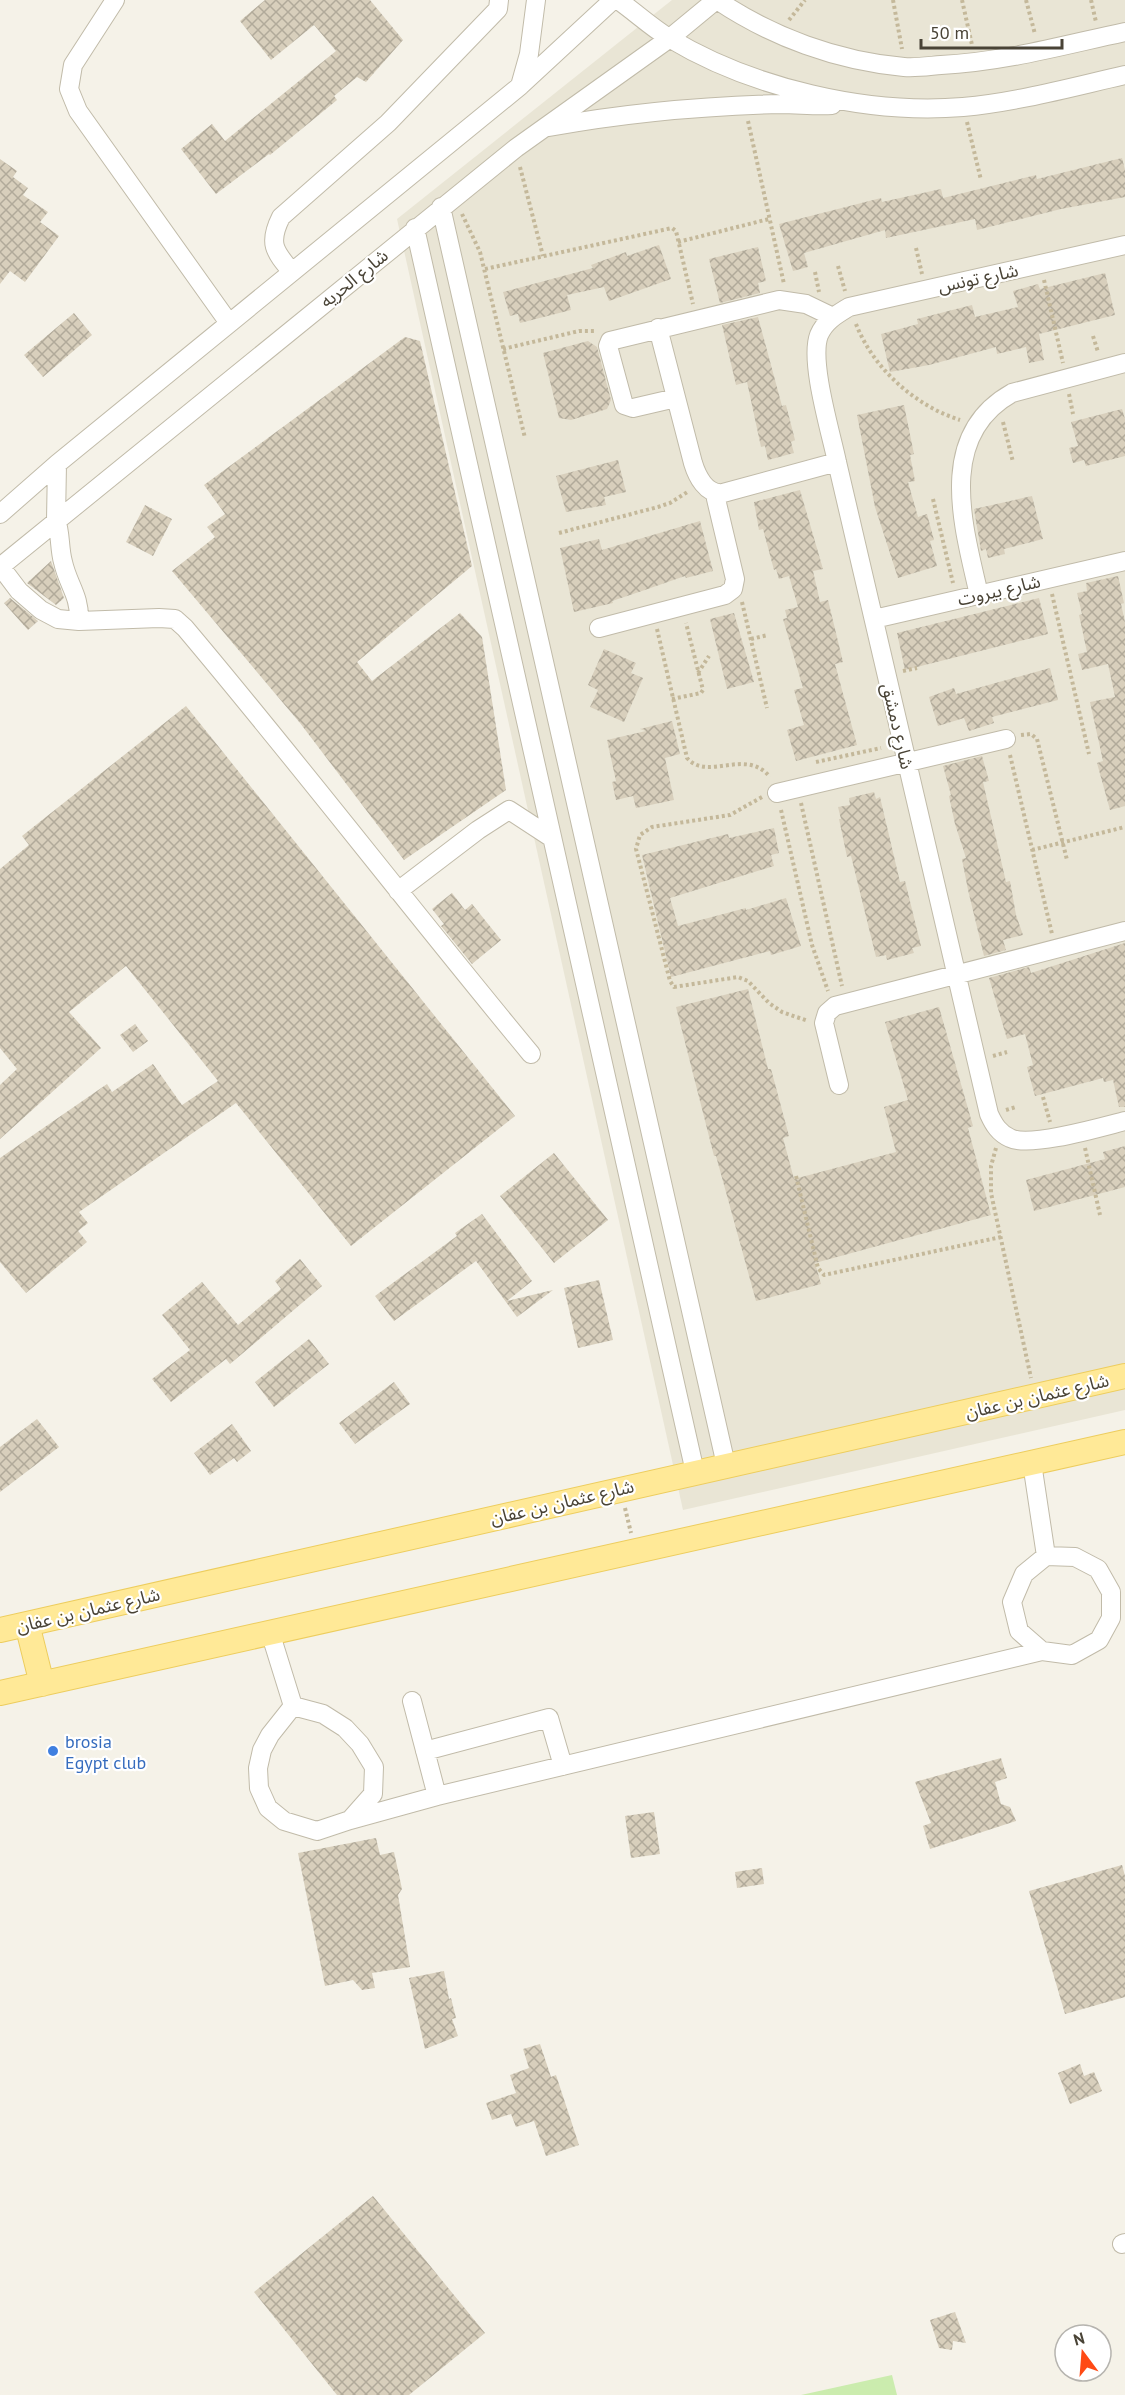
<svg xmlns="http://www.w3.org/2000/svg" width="1125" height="2395" font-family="'PT Sans','Noto Sans Arabic',sans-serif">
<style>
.residential{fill:#e9e5d5}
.pitch{fill:#cbecae}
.building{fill:url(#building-cross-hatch)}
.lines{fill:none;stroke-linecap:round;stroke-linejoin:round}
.minor-casing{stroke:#c1bba9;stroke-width:20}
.major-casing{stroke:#edcd5e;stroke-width:26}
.path{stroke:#c4b89a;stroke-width:4;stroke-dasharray:3 3;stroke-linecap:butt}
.minor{stroke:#fff;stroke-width:18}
.major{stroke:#ffe997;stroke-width:24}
.shop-dot{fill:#3f7fe0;stroke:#fff;stroke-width:2}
.labels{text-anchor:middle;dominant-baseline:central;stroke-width:4.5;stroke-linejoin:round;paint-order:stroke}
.street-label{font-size:18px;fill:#494336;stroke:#fff}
.shop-label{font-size:18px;fill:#366cbe;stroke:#fff;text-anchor:start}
</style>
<defs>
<pattern id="building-cross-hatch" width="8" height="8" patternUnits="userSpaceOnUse" patternTransform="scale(1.5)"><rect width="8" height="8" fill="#d8cfbc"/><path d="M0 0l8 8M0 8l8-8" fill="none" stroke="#b1aa9a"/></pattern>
</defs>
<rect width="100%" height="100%" fill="#f5f2e8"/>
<path class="residential" d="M672 0H1125V1410L683 1510 397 219Z"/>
<path class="pitch" d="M892 2375 897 2395H801Z"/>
<path class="building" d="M265 0H370L403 40 366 82 357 77 334 96 337 100 270 155 269 154 216 194 181 149 212 124 225 141 336 51 314 25 271 60 240 21Z
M1122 158 1125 170V197L1061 209 977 230 975 219 886 238 885 230 804 253 808 267 793 271 779 224 881 198 882 202 941 189 943 198 1036 175 1037 179Z
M0 159 17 171 13 177 28 188 23 195 48 212 40 222 59 236 25 282 10 271 0 284Z
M659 245 671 279 609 301 604 287 567 295 571 310 520 323 518 314 510 316 503 292 593 268 591 265 626 252 627 256Z
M758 247 766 281 758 283 760 293 720 303 709 259Z
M1105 273 1115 315 1039 334 1044 360 1029 363 1026 347 997 354 996 347 929 365 890 372 881 334 918 324 917 319 972 305 975 317 1018 307 1013 291 1038 284 1040 289Z
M74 313 92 335 43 377 24 355Z
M758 317 782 406 786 405 795 440 791 442 794 453 768 460 765 446 761 447 747 382 736 385 722 325Z
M405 337 420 341 472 566 357 662 372 681 460 613 482 637 506 790 404 860 300 723 172 571 215 537 207 527 225 514 204 485Z
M588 341 597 347 611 400 607 409 571 420 559 418 543 353Z
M904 405 914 454 910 455 915 481 908 482 918 517 927 514 934 540 930 541 937 566 898 578 875 507 857 415Z
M1122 409 1125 419V456L1086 466 1084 460 1073 463 1069 448 1078 446 1071 422Z
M618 460 626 492 604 497 606 505 566 512 556 476Z
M800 490 823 569 813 571 820 602 828 600 843 662 835 664 857 745 796 761 787 730 804 725 794 690 803 688 783 619 787 618 785 610 798 607 789 576 779 579 776 569 774 570 763 529 759 530 754 502Z
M1032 496 1043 539 1004 549 1005 554 988 558 986 549 981 551 974 509Z
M145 505 172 519 153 556 126 542Z
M700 521 713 571 686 578 685 576 639 592 612 601 613 603 574 612 560 548 599 539 602 550Z
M51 561 64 598 56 605 27 583Z
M1118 576 1124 603 1121 604 1125 622V806L1110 810 1097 763 1103 761 1090 702 1115 697 1108 664 1082 670 1078 654 1087 652 1079 615 1082 614 1077 593 1087 591 1086 583Z
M10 598 38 621 28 630 4 603Z
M1039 598 1048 634 905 670 897 633Z
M734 613 754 682 727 689 710 619Z
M604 649 636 663 631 673 643 678 624 722 590 707 598 690 588 685Z
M1050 668 1058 700 992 717 994 723 969 731 964 718 938 726 929 697 954 688 956 694Z
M186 706 515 1116 351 1246 236 1103 79 1212 88 1223 78 1231 87 1242 26 1293 0 1262V1158L107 1084 112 1092 153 1064 182 1105 218 1081 126 966 69 1012 101 1048 0 1139V1085L17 1069 0 1048V869L29 845 22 836Z
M672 721 680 754 665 758 674 800 636 808 633 796 616 800 612 782 616 781 607 740 646 731 640 729Z
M982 756 989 781 983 782 1006 882 1010 881 1016 915 1023 935 1003 940 1006 950 984 956 968 890 962 859 966 858 955 824 949 796 951 795 943 766Z
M874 792 876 799 880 797 900 882 905 881 921 946 912 948 914 953 887 960 886 955 876 957 851 856 847 857 839 819H841L838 807 850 805 849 798Z
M774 828 779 853 771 855 774 866 670 898 678 926 746 908V910L786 898 801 946 771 955 770 951 671 977 642 855 728 834 729 838Z
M452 893 465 910 472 904 501 940 472 964 441 926 444 924 432 909Z
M1125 943V1107H1119L1113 1080 1104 1082 1103 1078 1035 1096 1027 1067 1033 1065 1025 1034 1007 1039 989 978 1029 967 1031 973Z
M748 989 768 1069H771L789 1136 783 1138 794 1179 896 1152 884 1107 908 1100 885 1022 939 1007 973 1126 968 1128 991 1215 815 1263 821 1284 756 1301 716 1156H714L676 1007Z
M135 1024 148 1041 133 1052 120 1035Z
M1125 1146V1187L1034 1211 1026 1180 1105 1159 1103 1152Z
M554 1153 608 1220 554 1263 500 1196Z
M482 1214 532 1281 507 1301 553 1290 517 1317 476 1261 394 1321 375 1296 457 1236 455 1233Z
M300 1259 322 1286 230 1364 226 1359 171 1402 152 1379 190 1350 162 1315 202 1282 238 1325 281 1289 275 1281Z
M599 1280 613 1340 578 1348 564 1288Z
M309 1339 329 1364 274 1407 255 1382Z
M394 1382 410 1404 355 1444 339 1423Z
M37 1419 59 1447 0 1492V1447Z
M232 1424 251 1451 237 1462 234 1458 210 1475 194 1453Z
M1001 1758 1007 1778 995 1782 1001 1804 1010 1807 1016 1821 930 1849 923 1826 931 1823 915 1782Z
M654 1812 660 1854 631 1858 625 1816Z
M376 1838 380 1855 394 1852 402 1889 398 1895 410 1967 372 1973 375 1988 362 1990 353 1980 325 1986 298 1853Z
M1122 1865 1125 1876V1997L1065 2014 1029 1891Z
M762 1868 764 1884 737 1888 735 1872Z
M444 1971 449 1999 451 1998 456 2018 452 2019 458 2036 425 2049 409 1978Z
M540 2044 551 2077 556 2075 579 2145 546 2156 534 2121 516 2127 511 2114 492 2120 486 2103 516 2093 510 2075 529 2068 523 2049Z
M1080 2064 1084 2076 1094 2072 1102 2091 1070 2104 1058 2073Z
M373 2196 485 2333 409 2395H337L254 2292Z
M955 2312 966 2343 953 2341 952 2350 939 2348 930 2320Z"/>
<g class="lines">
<g class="minor-casing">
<path id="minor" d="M115 0 73 65 69 89 78 111 229 323
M618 0C635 12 651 27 669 38 752 88 867 115 963 107 1018 102 1072 87 1125 75
M717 0C772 37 837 61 904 67 916 68 929 66 941 65 1004 62 1064 45 1125 32
M520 86 529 54 536 0
M549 127C626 113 703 106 781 104 798 104 815 106 832 105
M441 207 726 1465
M415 228 695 1472
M1125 245 849 307C836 315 825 321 819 335 809 361 831 433 837 462L989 1114C994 1125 999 1133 1010 1138 1030 1148 1101 1127 1125 1121
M292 272C274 251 268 243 281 217L388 123 498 9 499 0
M658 328 693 463C697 476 706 495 723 493L837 462
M676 398 633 408 624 405 608 346 610 341 779 300 806 304 833 317
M57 464 56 520C61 533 59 548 63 562 68 585 80 595 79 621
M0 514 57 464 520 86 613 0
M0 566 19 591 41 610 58 619 79 621 159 618 175 619 185 628C303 768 414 913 531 1054
M0 567 516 148 670 38 716 0
M979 595C964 528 935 436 1012 393L1125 363
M874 619 1125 561
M599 628 725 595 733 589 735 579 716 499 718 494
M777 793 1006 739
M398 891 478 830 509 810 552 838
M839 1085 824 1023 827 1013 835 1006 1125 931
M1032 1463 1046 1556
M1046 1556 1075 1557 1098 1569 1111 1592V1618L1099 1640 1072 1655 1042 1651 1019 1631 1012 1602 1024 1574Z
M270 1632 293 1706
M412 1701 437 1796
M293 1706 323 1714 345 1728 360 1744 374 1767 373 1794 350 1820 317 1831 284 1821 268 1808 259 1788 258 1768 262 1750 270 1735Z
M425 1751 549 1718 563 1766
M350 1820 437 1796 1042 1651
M1122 2244 1125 2243"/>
</g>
<g class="major-casing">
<path id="major" d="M27 1624 42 1684
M0 1630 1125 1376
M0 1693 1125 1442"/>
</g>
<path class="path" d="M893 0 902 49
M962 0 972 45
M1026 0 1035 34
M1091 0 1096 22
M789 20 805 0
M748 121 784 284
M967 122 981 180
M520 167 543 256
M462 214 480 252 525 438
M678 242 769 219
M916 248 922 274
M838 266 845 291
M485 269 672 228 676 231 693 304
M815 272 819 292
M1044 280 1063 363
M856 324C873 368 915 406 960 420
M1093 336 1098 352
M503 349 579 331H596
M1069 394 1073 414
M1003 422 1013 462
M933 499 953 583
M559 533 658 507 670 503 689 491
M1052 594 1089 754
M742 602 767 708
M657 629 687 758C708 782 745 747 770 777
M751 639 768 635
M903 671 917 668
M698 673 709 656
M672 699 701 693 703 690 686 623
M1021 735 1031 734 1037 739 1067 860
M1010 755 1052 934
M816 762 881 748
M762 797 730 815 652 827 640 835 636 849 670 981 674 987 738 977 748 981 769 1003 782 1012 808 1021
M801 803 842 986
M781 810 812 945 828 991
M1032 850 1125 827
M993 1056 1007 1052
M1043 1097 1050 1122
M1006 1110 1016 1107
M996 1148 991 1166V1193L1031 1378
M1085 1148 1100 1215
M796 1176 818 1268 824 1275 1001 1237
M625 1508 631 1533"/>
<use href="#minor" class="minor"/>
<use href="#major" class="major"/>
</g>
<circle class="shop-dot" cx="53" cy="1751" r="6"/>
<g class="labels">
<g class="street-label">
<text transform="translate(354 278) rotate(-39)">شارع الحريه</text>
<text transform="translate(978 278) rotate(-12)">شارع تونس</text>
<text transform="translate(999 590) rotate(-13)">شارع بيروت</text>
<text transform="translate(898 726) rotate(77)">شارع دمشق</text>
<text transform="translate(1037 1396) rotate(-13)">شارع عثمان بن عفان</text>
<text transform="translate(562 1502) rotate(-13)">شارع عثمان بن عفان</text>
<text transform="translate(88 1610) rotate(-13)">شارع عثمان بن عفان</text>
</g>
<g class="shop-label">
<text x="65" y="1741">brosia<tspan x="65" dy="21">Egypt club</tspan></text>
</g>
</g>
<g transform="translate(1083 2353) rotate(344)"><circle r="28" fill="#ffffff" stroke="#b6b4af" stroke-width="1.5"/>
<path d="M0-4.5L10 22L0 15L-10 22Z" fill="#ff4a15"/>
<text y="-9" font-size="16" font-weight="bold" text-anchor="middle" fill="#494336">N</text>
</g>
<path d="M921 39v9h141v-9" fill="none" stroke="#494336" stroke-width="3"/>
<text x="930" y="39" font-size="18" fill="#494336" stroke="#ffffff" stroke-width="4.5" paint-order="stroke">50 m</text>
</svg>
